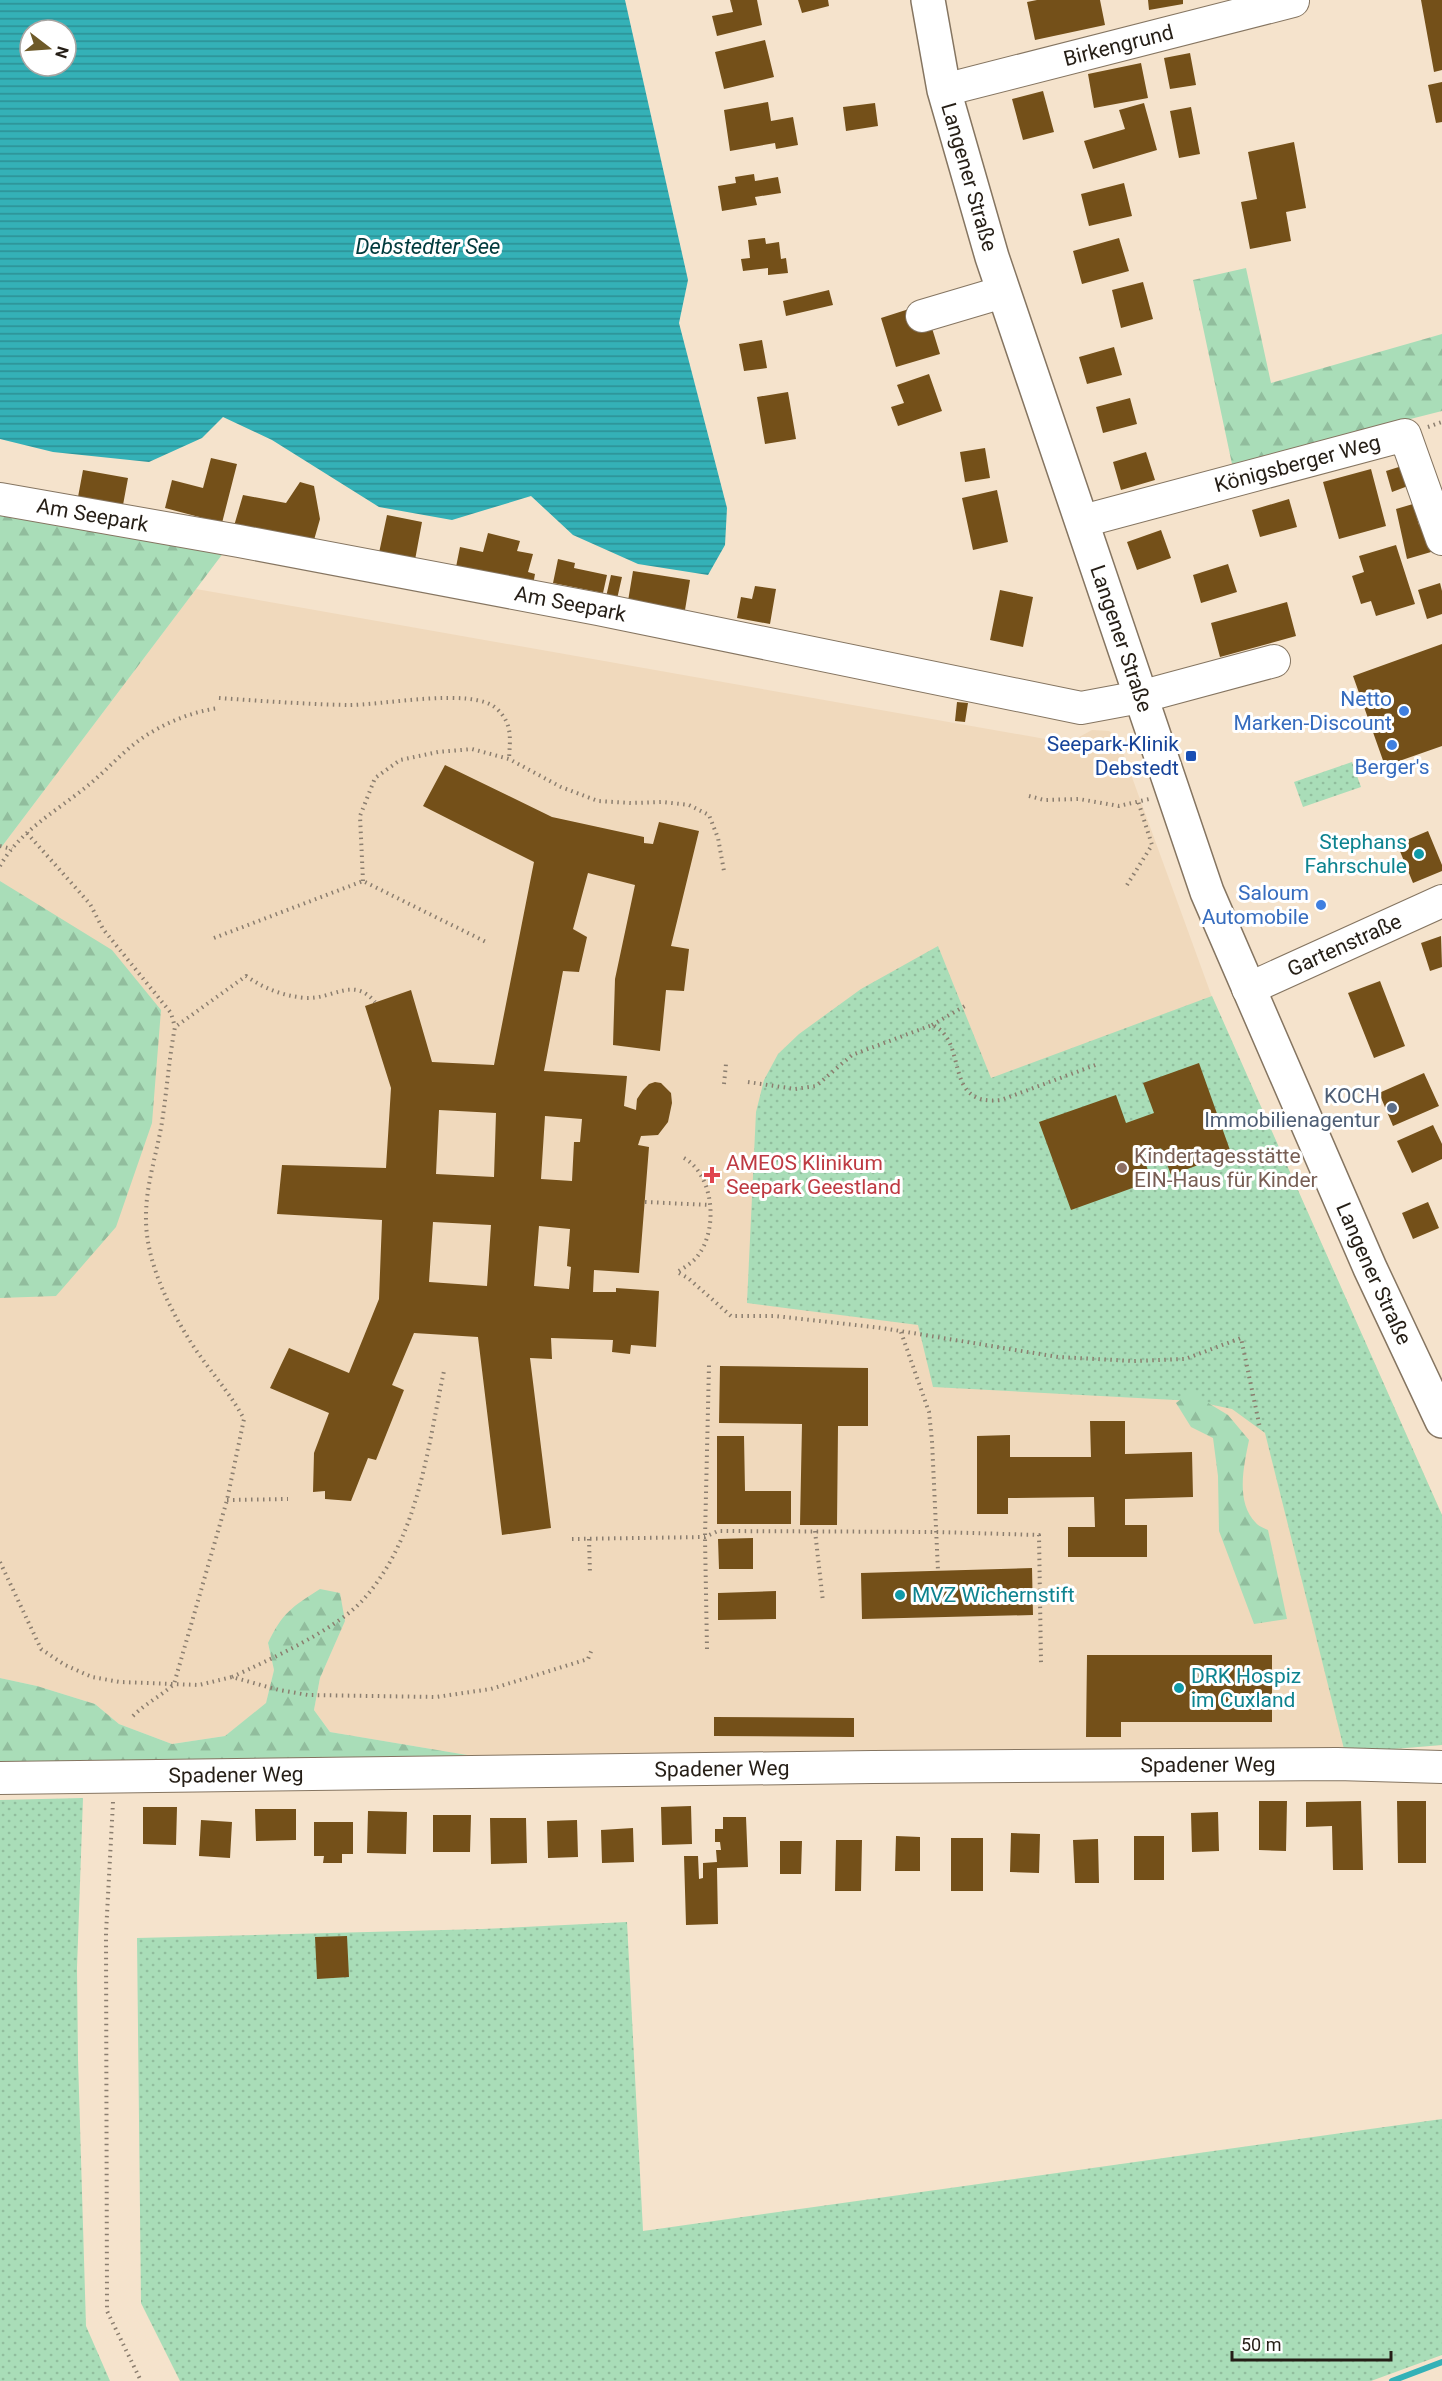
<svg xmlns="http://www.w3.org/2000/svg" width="1442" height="2381" font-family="Roboto,sans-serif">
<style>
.built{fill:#f0d9bc}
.green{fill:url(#green-dots)}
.forest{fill:url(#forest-firs)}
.water{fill:url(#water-rules);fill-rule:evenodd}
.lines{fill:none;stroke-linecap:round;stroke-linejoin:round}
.stream{stroke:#34b1b7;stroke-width:6}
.building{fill:#745019;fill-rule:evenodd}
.minor-casing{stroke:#857561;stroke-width:34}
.major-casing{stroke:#857561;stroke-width:36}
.path{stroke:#8b7e6f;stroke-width:4;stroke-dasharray:1.5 4.5;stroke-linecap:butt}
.minor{stroke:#fff;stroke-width:32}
.major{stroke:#fff;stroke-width:33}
.shop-dot{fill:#3f7fe0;stroke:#fff;stroke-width:2}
.transit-dot{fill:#1a4fb4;stroke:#fff;stroke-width:2}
.culture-dot{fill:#0f9aa8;stroke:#fff;stroke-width:2}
.service-dot{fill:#5c6f8a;stroke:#fff;stroke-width:2}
.education-dot{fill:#8d6e63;stroke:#fff;stroke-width:2}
.health-dot{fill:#e0444e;stroke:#fff;stroke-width:2}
.labels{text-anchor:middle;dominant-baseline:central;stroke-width:6;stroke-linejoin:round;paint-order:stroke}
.street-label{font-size:21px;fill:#251e16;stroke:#fff}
.shop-label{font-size:21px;fill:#366cbe;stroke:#fff;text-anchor:end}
.transit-label{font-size:21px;fill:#164399;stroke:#fff;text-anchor:end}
.culture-label{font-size:21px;fill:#0d838f;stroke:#fff;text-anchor:start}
.service-label{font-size:21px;fill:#4e5e75;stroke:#fff;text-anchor:end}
.education-label{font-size:21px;fill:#785e54;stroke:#fff;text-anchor:start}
.health-label{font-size:21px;fill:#be3a42;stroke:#fff;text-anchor:start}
.water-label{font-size:22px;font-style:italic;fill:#003b3d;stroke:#fff}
</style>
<defs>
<pattern id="green-dots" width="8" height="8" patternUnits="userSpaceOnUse" patternTransform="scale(1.5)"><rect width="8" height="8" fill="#a9ddb8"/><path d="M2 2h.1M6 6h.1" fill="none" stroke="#91bd9d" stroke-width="1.8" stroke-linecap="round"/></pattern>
<pattern id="forest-firs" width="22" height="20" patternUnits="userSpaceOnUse" patternTransform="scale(1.5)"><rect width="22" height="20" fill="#a9ddb8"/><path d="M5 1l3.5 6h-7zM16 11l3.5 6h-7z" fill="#91bd9d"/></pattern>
<pattern id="water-rules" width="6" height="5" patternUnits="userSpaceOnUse" patternTransform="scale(1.5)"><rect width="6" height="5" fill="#34b1b7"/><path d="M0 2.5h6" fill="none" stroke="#2c8f94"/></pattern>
</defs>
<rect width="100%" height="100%" fill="#f5e3cc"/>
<path class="built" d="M196 589 1068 743 1092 730 1109 731 1117 736 1212 997 1442 1515V1745L1345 1753 491 1759 330 1732 314 1710 320 1678 345 1620 268 1643 274 1670 266 1704 225 1736 172 1744 119 1724 95 1704 37 1686 0 1678V1298L23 1296 51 914 0 881V849Z"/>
<path class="green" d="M1352 762 1361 787 1303 807 1294 782Z
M938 946 991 1078 1212 996 1442 1515V1745L1345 1753 1265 1433 1232 1409 1194 1401 933 1387 918 1325 747 1303 756 1112 764 1080 778 1054 799 1034 861 989Z
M83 1798 77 1968 78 2059 86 2326 110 2381H0V1800Z
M627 1922 643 2231 1442 2119V2355L1371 2381H180L141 2303 137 1938 482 1929Z"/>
<path class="forest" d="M1246 268 1271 383 1442 334V411L1232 464 1193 280Z
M0 512 224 552 0 849Z
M0 881 112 950 161 1010 152 1123 116 1227 56 1296 0 1298Z
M1190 1392 1228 1415 1249 1440C1244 1465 1235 1502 1256 1523 1258 1526 1264 1528 1268 1530L1287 1619 1254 1624 1219 1531 1218 1476 1213 1438 1191 1427 1176 1403Z
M320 1589 340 1593 345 1621 320 1678 314 1710 330 1732 491 1759 0 1769V1678L37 1686 95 1704 119 1724 172 1744 225 1736 266 1703 274 1670 268 1643C283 1612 292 1607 320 1589Z"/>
<path class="water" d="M0 0H625L688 280 679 323 727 508 725 545 708 575 638 564 573 535 531 496 452 520 379 507 272 440 223 417 202 438 149 462 53 452 0 439ZM30 30H66V66H30Z"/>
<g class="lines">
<path class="stream" d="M1392 2381 1442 2362"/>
</g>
<path class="building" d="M730 0H757L762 25 717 36 712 16 733 12Z
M798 0H828L829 6 802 13Z
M1037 0H1100L1105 25 1035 40 1027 2Z
M1148 0H1183V4L1149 10Z
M1421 0H1442V70L1434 72Z
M765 40 774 77 724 89 715 52Z
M1190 53 1196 85 1170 89 1164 58Z
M1141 63 1148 98 1094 108 1088 74Z
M1442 82V122L1436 123 1428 85Z
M1043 91 1054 132 1023 140 1012 99Z
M768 102 771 121 793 117 798 145 776 149 775 143 730 151 724 110Z
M875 103 878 126 846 131 843 107Z
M1144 103 1157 150 1093 169 1084 141 1125 129 1119 110Z
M1191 107 1200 154 1179 158 1170 111Z
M1294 142 1306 208 1286 212 1291 241 1250 249 1241 202 1257 199 1248 152Z
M754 174 755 181 778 177 781 193 755 197 757 205 722 211 718 186 736 183 735 177Z
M1124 183 1132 216 1089 226 1081 194Z
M765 238 766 244 779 242 781 259 786 258 788 273 768 275V268L743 271 741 259 750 258 748 240Z
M1119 238 1129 271 1082 284 1073 251Z
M1143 282 1153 319 1121 328 1112 290Z
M829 290 833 305 786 316 783 301Z
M909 309 931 325 940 354 896 367 881 318Z
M762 340 767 368 744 371 739 344Z
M1114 347 1122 375 1087 384 1079 357Z
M929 374 942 411 898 426 891 407 904 403 897 385Z
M788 392 796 439 765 444 757 397Z
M1130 398 1137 424 1103 433 1096 407Z
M985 448 990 478 965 482 960 452Z
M1146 452 1155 480 1121 490 1113 462Z
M211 458 237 464 222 523 165 508 172 480 203 488Z
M1402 466 1408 486 1392 492 1386 471Z
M1371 469 1386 526 1339 539 1323 482Z
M83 470 128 478 123 505 78 497Z
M300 482 314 486 320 519 314 540 234 526 243 495 286 503Z
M997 490 1008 542 973 550 962 498Z
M1289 499 1297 527 1260 537 1252 510Z
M1413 504 1419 525 1423 524 1431 552 1407 559 1396 509Z
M387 515 422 522 415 560 379 553Z
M1161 530 1171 558 1137 570 1127 542Z
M488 533 520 541 517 551 533 554 528 572 535 574 533 585 456 567 460 547 483 552Z
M1396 545 1415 604 1376 616 1371 601 1361 604 1352 576 1364 572 1359 556Z
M558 559 575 563 574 568 607 575 603 593 553 583Z
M1228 564 1237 592 1201 603 1193 575Z
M633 571 690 580 685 610 628 601Z
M611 575 622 577 617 599 606 597Z
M1440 583 1442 591V614L1427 619 1418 590Z
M755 586 776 589 770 624 737 618 741 597 752 599Z
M1000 590 1033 597 1023 647 990 640Z
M1287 602 1296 636 1220 657 1211 623Z
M1442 644V746L1385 766 1353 676Z
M957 702 968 703 965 722 955 721Z
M445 765 552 817 644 837V843L653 844 659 822 699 831 671 946 689 949 684 991 666 990 660 1051 613 1045 615 979 635 885 588 873 573 929 587 937 579 972 563 971 544 1071 627 1076 624 1106 636 1110 637 1099 643 1090 649 1084 655 1082 661 1083 671 1093 672 1103 668 1122 658 1135 641 1136 638 1145 649 1147 639 1273 594 1270 593 1292H616V1288L659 1291 656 1347 631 1345 630 1354 612 1352 613 1340 551 1338 552 1359 530 1358 551 1528 502 1535 478 1337 414 1333 392 1385 404 1390 376 1460 368 1458 351 1501 325 1499V1491L313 1492 314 1453 329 1413 270 1388 289 1348 349 1373 379 1299 382 1220 277 1214 282 1165 386 1168 391 1088 365 1006 411 990 432 1062 494 1065 534 862 423 806ZM439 1110 496 1113 494 1177 436 1174ZM545 1116 582 1119 580 1142H574L572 1181 541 1179ZM433 1222 491 1225 487 1286 429 1282ZM539 1226 570 1229 567 1266 571 1267 569 1289 534 1286Z
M1428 831 1442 865V871L1413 883 1397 844Z
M1441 936 1442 967 1430 971 1421 943Z
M1380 981 1405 1046 1374 1058 1348 993Z
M1199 1063 1231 1153 1171 1175 1161 1148 1142 1154 1152 1181 1071 1210 1039 1122 1116 1095 1126 1123 1154 1113 1143 1083Z
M1424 1073 1439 1106 1393 1126 1379 1093Z
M1433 1125 1442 1144V1159L1412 1173 1397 1141Z
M1428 1202 1439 1228 1413 1239 1402 1213Z
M720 1366 868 1368V1426H838L837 1525H800L802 1424 719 1423Z
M1090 1421H1125V1454L1192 1452 1193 1497 1125 1499V1525H1147V1557H1068V1527H1095L1094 1497 1008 1498V1514H977V1436L1010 1435V1457H1091Z
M717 1436H744L745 1491H791V1524H717Z
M753 1538V1569H719L718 1539Z
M1032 1568 1033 1615 862 1619 861 1573Z
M776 1591V1619L718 1620V1593Z
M1087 1655H1272V1722H1121V1737H1086Z
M714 1717 854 1718V1737L714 1736Z
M1259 1801H1287L1286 1851 1259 1850Z
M1361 1801 1363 1870H1333L1332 1826 1306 1827V1802Z
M1397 1801H1426V1863H1398Z
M691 1806 692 1844 662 1845 661 1807Z
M143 1807H177L176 1845 143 1844Z
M255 1809H296V1840L256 1841Z
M368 1811 407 1812 406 1854 367 1853Z
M1218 1812 1219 1851 1192 1852 1191 1813Z
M433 1815H471L470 1852H433Z
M723 1817H746L748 1867 717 1868 718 1924 686 1925 684 1856H698L699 1879 703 1878V1863L717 1862 716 1850H721L720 1842H715V1829H723Z
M490 1818H526L527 1863 491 1864Z
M201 1820 232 1822 230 1858 199 1856Z
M577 1820 578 1857 548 1858 547 1821Z
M314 1822H353V1854H342V1863H323L324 1856H314Z
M633 1828 634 1862 602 1863 601 1830Z
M1011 1833 1040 1834 1039 1873 1010 1872Z
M896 1836 920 1837V1871H895Z
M1134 1836H1164V1880H1134Z
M951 1838H983V1891H951Z
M1098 1839 1099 1883H1075L1073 1840Z
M836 1840H862L861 1891H835Z
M780 1841H802L801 1874H780Z
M347 1936 349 1977 317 1979 315 1937Z"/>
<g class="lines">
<g class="minor-casing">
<g id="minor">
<path id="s1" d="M944 90 1293 1"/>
<path d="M922 316 1003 292"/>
<path id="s2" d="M0 499 239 541 598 609 1081 708 1140 697 1274 661"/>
<path id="s3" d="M1083 521 1405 435 1442 539"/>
<path id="s4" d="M1248 989 1442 901"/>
<path id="s5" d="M0 1778 873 1767 1337 1764 1442 1767"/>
</g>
</g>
<g class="major-casing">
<g id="major">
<path id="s6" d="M928 0 944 90 992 257 1207 892 1370 1268 1442 1421"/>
</g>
</g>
<path class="path" d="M1428 427 1442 422
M219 698C261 701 304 704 347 705 380 706 473 686 497 709 513 724 510 739 509 759
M1029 796 1044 800 1079 799 1119 806 1149 799
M27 833 90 904 103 929 171 1013 175 1027
M0 846 12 849
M0 866C20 830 60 809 91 783 110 767 128 746 150 733 172 720 193 712 218 708
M363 881 360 816 375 778 400 760 438 752 472 749 509 759 561 787 598 801 631 803 663 802 689 805 709 815 718 838 724 871
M1127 885 1152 845 1138 801
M214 938 363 881 486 942
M932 1025 965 1006
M748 1082 795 1089 816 1086 852 1055 932 1025C970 1041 941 1107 1001 1100L1098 1064
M724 1084 726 1064
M684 1158C714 1175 718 1228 699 1254 694 1262 685 1267 677 1272L688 1278 731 1316H775L882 1328 1058 1357 1134 1361 1185 1359 1241 1338 1260 1428
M645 1202 710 1205
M901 1332 929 1412 932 1441 938 1571
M227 1500 288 1499
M815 1531 823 1602
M572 1539 705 1537 718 1531 937 1532 1039 1535 1041 1663
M589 1539 590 1574
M0 1562 41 1649 65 1665 92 1677 120 1682 199 1685 232 1677 279 1690 308 1695 436 1697 491 1689 588 1659 592 1649
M707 1649 705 1537 709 1365
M232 1677C269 1660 335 1630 362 1601 419 1538 427 1450 444 1371
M133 1716C146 1703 161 1696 174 1684L227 1500 244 1419C228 1389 204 1365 187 1336 166 1302 145 1257 146 1216 146 1184 157 1153 162 1122 167 1090 169 1058 175 1027L246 976C265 989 283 996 306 998 334 999 353 976 375 1002
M113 1802 106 1933 107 2311 141 2381"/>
<use href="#minor" class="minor"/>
<use href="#major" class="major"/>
</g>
<g class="shop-dot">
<circle cx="1404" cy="711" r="6"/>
<circle cx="1392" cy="745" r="6"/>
<circle cx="1321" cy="905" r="6"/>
</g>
<rect class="transit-dot" x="1185" y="750" width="12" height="12" rx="3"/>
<g class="culture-dot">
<circle cx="1419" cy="854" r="6"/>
<circle cx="900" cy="1595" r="6"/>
<circle cx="1179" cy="1688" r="6"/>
</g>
<circle class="service-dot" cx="1392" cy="1108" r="6"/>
<circle class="education-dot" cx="1122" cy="1168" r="6"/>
<path class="health-dot" d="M709 1166h6v6h6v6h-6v6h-6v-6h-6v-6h6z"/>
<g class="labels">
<g class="street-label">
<text stroke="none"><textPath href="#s1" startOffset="180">Birkengrund</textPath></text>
<text stroke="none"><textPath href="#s6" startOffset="182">Langener Straße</textPath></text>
<text stroke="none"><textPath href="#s3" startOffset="222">Königsberger Weg</textPath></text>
<text stroke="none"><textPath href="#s2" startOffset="94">Am Seepark</textPath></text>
<text stroke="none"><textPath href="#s2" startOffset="580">Am Seepark</textPath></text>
<text stroke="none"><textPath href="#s6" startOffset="668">Langener Straße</textPath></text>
<text stroke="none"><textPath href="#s4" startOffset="106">Gartenstraße</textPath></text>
<text stroke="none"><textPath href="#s6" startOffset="1352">Langener Straße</textPath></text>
<text stroke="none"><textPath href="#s5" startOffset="1208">Spadener Weg</textPath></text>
<text stroke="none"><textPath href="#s5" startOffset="722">Spadener Weg</textPath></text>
<text stroke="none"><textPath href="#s5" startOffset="236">Spadener Weg</textPath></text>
</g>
<g class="shop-label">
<text x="1392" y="699">Netto<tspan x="1392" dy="24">Marken-Discount</tspan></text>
<text x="1392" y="767" text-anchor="middle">Berger's</text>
<text x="1309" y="893">Saloum<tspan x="1309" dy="24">Automobile</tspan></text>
</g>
<g class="transit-label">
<text x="1179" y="744">Seepark-Klinik<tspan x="1179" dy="24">Debstedt</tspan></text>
</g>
<g class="culture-label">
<text x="1407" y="842" text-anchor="end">Stephans<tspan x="1407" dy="24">Fahrschule</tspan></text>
<text x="912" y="1595">MVZ Wichernstift</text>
<text x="1191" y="1676">DRK Hospiz<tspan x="1191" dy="24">im Cuxland</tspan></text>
</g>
<g class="service-label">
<text x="1380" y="1096">KOCH<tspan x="1380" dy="24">Immobilienagentur</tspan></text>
</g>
<g class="education-label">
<text x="1134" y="1156">Kindertagesstätte<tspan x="1134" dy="24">EIN-Haus für Kinder</tspan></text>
</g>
<g class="health-label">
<text x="726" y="1163">AMEOS Klinikum<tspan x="726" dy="24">Seepark Geestland</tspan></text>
</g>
<g class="water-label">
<text x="428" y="246">Debstedter See</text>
</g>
</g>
<g transform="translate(48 48) rotate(107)"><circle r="28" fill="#ffffff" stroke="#a8a5a2" stroke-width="1.5"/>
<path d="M0-4.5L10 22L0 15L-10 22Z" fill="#6e5a29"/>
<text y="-9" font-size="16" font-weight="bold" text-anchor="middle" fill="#251e16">N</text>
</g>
<path d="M1232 2351v9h159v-9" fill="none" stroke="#251e16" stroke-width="3"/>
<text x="1241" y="2351" font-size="18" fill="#251e16" stroke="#ffffff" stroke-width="4.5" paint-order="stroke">50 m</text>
</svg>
